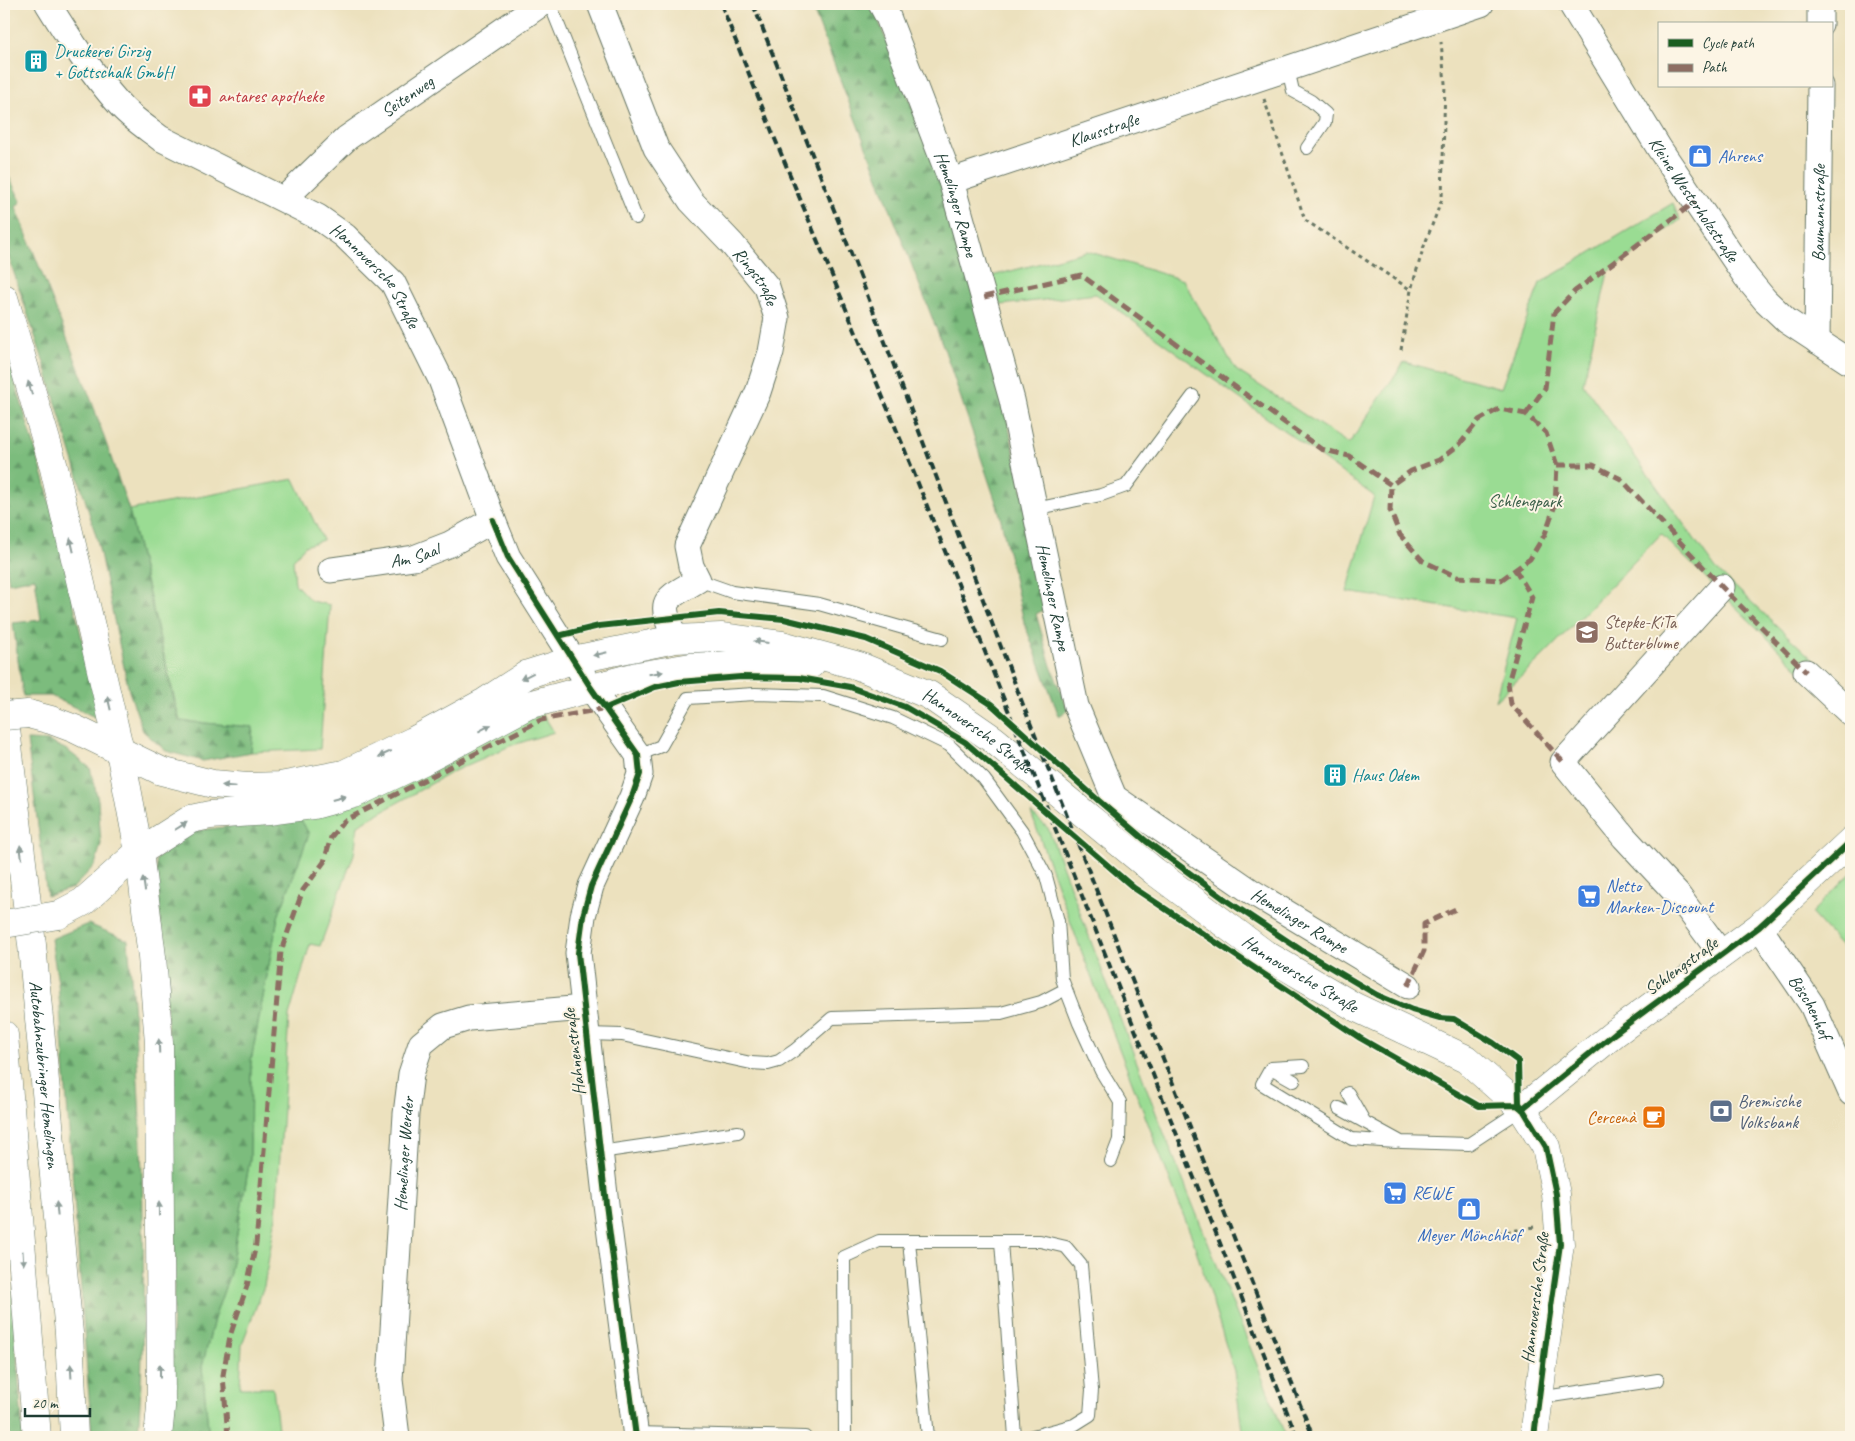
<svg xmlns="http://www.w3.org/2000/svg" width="1855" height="1441" font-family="Caveat,sans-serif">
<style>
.green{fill:#9adc93;stroke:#5c8c64}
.forest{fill:url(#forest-firs);stroke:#4d7c58}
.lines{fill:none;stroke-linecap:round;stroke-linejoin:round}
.service-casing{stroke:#677664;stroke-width:14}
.minor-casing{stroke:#677664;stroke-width:27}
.tertiary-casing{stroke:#677664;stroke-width:29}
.secondary-casing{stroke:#677664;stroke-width:29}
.trunk-casing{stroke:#677664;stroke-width:29}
.path{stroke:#677664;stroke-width:3;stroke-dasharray:4 4;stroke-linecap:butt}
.service{stroke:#fff;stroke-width:12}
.minor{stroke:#fff;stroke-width:25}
.tertiary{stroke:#fff;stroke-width:28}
.secondary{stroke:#fff;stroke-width:28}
.trunk{stroke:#fff;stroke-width:28}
.rail{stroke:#1f3d34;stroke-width:4;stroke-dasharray:8 4;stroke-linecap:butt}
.secondary-bridge-casing{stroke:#677664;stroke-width:29;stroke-linecap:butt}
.secondary-bridge{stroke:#fff;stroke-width:28}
.quiet{stroke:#8d6e63;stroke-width:5;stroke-dasharray:10 5;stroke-linecap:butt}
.cycleway-casing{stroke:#fcf5e5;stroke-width:9}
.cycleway{stroke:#1b5e20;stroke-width:6}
.oneway{fill:#8f9e9a}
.labels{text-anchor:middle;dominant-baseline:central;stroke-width:4;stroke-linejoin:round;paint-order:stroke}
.culture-label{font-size:18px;fill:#0d838f;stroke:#fcf5e5;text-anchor:start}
.health-label{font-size:18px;fill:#be3a42;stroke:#fcf5e5;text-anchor:start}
.street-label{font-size:18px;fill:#1f3d34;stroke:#fcf5e5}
.shop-label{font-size:18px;fill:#366cbe;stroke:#fcf5e5;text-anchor:start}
.park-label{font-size:18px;fill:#385d47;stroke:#fcf5e5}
.education-label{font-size:18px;fill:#785e54;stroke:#fcf5e5;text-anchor:start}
.service-label{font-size:18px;fill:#4e5e75;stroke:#fcf5e5;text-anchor:start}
.food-label{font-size:18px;fill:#c56008;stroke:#fcf5e5;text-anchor:end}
</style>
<defs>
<pattern id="forest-firs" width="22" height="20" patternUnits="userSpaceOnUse" patternTransform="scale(1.25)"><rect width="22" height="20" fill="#7bbc7d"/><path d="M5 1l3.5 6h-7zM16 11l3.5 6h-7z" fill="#649a67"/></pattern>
</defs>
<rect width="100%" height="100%" fill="#fcf5e5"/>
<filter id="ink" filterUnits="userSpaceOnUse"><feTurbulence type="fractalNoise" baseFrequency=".02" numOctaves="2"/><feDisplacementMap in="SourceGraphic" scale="10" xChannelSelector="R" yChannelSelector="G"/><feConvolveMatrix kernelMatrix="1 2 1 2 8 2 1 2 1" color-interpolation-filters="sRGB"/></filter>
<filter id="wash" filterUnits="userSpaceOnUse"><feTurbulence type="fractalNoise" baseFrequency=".0096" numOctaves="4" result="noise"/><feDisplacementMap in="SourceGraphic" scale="20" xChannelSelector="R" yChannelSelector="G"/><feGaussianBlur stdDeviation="1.12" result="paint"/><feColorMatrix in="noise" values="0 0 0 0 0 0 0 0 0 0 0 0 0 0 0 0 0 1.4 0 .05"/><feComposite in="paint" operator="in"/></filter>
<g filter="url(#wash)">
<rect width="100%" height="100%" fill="#ece1be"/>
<path class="green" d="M1673 203 1680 220 1608 272 1583 384 1716 569 1851 695V720L1661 534 1546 653 1495 701 1517 618 1347 592 1374 496 1096 294 1001 305 992 276 1087 251 1183 280 1236 370 1349 444 1404 362 1501 388 1540 283Z
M294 479 323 540 305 546 293 560 295 584 311 601 330 605 320 749 251 752 253 727 180 721 129 510Z
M541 711 554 732 510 746 452 772 358 825 354 854 320 946 310 944 289 1016 276 1216 264 1286 242 1344 240 1388H273L279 1437H209L202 1367 214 1319 230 1273 250 1159 251 1061 278 917 309 834 300 818Z
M1031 813 1048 828 1156 1113 1286 1437H1243L1234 1371 1193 1240 1076 937Z
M1851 873V957L1811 913Z"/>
<path class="forest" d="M811 4H872L942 184 1001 390 1047 608 1036 614 1051 666 1068 710 1059 716 1024 622 999 511 945 351Z
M4 167 21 201 16 207 93 405 129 510 179 721 253 727 251 752 203 761 166 751 143 731 129 691 97 539 44 363 4 243Z
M4 345 45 482 101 720 51 696H23L13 623 41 620 35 578 9 583 4 551Z
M27 740 48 741 67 750 90 768 98 800 101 844 95 865 73 888 47 896Z
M300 818 309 834 278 917 251 1061 250 1159 230 1273 214 1319 202 1367 209 1437H168L175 1260 169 1046 156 859 192 831Z
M88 924 128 940C142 1105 149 1272 138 1437H92L58 983 51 939Z
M4 1186 23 1437H4Z"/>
</g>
<g filter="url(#ink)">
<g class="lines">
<g class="service-casing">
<path id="service" d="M550 4 636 218
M1288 69 1293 91 1311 101 1326 114 1325 122 1307 148
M1035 509 1101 495 1126 486 1193 396
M698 580 732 592 819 604 942 639
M638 755 661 746 688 698 755 694 823 696 893 718 949 745 984 779 1022 831 1046 876 1058 921 1062 979 1079 1023 1101 1071 1120 1102 1119 1140 1111 1161
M587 1034 622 1035 751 1063 768 1064 779 1061 795 1050 832 1018 1001 1013 1041 1002 1066 989
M1271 1068 1303 1066
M1294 1081 1271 1068 1262 1084 1352 1139 1396 1142
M1348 1093 1364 1121
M1339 1108 1401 1142 1469 1144 1522 1109
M600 1152 738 1132
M909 1241 928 1437
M1001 1241 1015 1437
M1538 1398 1658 1380
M636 1433 805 1437
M845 1437 844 1257 879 1241H1040L1066 1247 1081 1265 1092 1390 1090 1415 1074 1425 1029 1437"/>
</g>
<g class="minor-casing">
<g id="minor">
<path id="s1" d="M48 4C69 38 92 74 119 104 130 117 147 128 160 138L318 217 345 236 393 283 441 380 493 520 508 557 591 688 638 755 640 774 632 797 591 886 583 916 578 953 606 1204 636 1437"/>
<path id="s2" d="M600 4 656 148 691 201 732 244 767 287 777 318 771 352 758 392 687 546 691 566 698 580C663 601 658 598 675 639"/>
<path id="s3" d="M881 4 888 17 951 181 1012 400 1076 706 1114 797 1252 892 1408 986"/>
<path id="s4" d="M1571 4 1659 148 1746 277 1765 300 1787 321 1851 363"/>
<path d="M1820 24V4"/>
<path id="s5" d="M951 181 1481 4"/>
<path id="s6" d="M284 199 347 138 541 4"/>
<path id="s7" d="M1817 341 1820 86"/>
<path id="s8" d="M331 570 414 558 450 544 493 520"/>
<path d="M1722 587 1563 762 1624 837 1677 894 1722 955"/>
<path d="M1806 672 1851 714"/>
<path id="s9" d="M1759 927 1812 1005 1851 1093"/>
<path id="s10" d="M397 1437 390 1380 406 1114 411 1074 421 1044 443 1026 469 1018 584 1008"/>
</g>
</g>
<g class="tertiary-casing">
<path id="tertiary" d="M1522 1109 1615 1033 1759 927 1851 841"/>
</g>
<g class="secondary-casing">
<g id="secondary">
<path id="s11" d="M28 714 51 720 75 729 161 771 213 784 247 787 280 786 344 774 413 741 485 702 528 674 573 660 675 639 721 637 782 645 859 666 929 695 994 740 1154 871 1265 954 1355 1007 1466 1059 1522 1109 1546 1147 1556 1194 1560 1244 1546 1341 1534 1437"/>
<path d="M120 751 139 852"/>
<path d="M58 915 83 902 139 852 191 819 210 815 270 811 314 805 354 794 423 761 528 705 637 676 691 667 779 663 811 664"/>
</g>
</g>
<g class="trunk-casing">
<g id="trunk">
<path d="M4 298 53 464 120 751"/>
<path id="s12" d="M4 713 32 945 69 1333 74 1437"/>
<path d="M139 852 152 957 159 1043 161 1407 158 1437"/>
<path d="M4 1035 37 1437"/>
</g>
</g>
<path class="path" d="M1264 99 1305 220 1411 290
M1401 350 1411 290 1423 249 1442 199 1445 83 1441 42
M1483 1236 1534 1227"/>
<use href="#service" class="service"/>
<use href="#minor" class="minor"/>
<use href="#tertiary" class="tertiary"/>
<use href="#secondary" class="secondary"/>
<use href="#trunk" class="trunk"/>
<path class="rail" d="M721 4 775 139 902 443 1297 1437
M753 4 858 271 1025 710 1313 1437"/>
<g class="secondary-bridge-casing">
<path id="secondary-bridge" d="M4 716 28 714
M4 924 58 915"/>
</g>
<use href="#secondary-bridge" class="secondary-bridge"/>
<path class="quiet" d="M984 297 1081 275 1321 449 1349 456 1391 485 1411 471 1439 460 1460 444 1479 420 1499 409 1526 414 1546 433 1557 465 1555 505 1545 534 1530 559 1501 580 1457 577 1423 561 1400 535 1390 510 1391 485
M1526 414 1545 388 1554 313 1575 291 1695 202
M1557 465H1593L1621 479 1722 587 1806 672
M1515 569 1532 597 1508 683 1511 704 1563 762
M1408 986 1424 951V924L1456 909
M228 1437 223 1375 230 1336 247 1286 256 1244 281 951 303 890 324 862 331 837 344 821 541 720 607 708"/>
<g class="cycleway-casing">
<path id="cycleway" d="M493 520 508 557 591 688 638 755 640 774 632 797 591 886 583 916 578 953 606 1204 636 1437
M558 636 599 626 719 613 784 619 866 639 940 671 991 704 1099 801 1146 841 1226 900 1301 950 1377 995 1412 1010 1440 1018 1454 1019 1492 1042 1518 1061 1519 1103 1546 1147 1556 1194 1560 1244 1546 1341 1534 1437
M606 708 655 687 679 682 741 677 799 678 850 687 905 707 965 742 1134 888 1360 1038 1479 1106 1517 1105 1522 1109
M1522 1109 1615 1033 1759 927 1851 841"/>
</g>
<use href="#cycleway" class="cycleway"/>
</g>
<defs><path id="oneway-solid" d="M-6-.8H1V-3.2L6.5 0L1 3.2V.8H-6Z" transform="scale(1.25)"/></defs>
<g class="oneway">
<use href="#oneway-solid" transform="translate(30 388) rotate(-106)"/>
<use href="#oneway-solid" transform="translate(72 545) rotate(-103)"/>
<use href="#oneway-solid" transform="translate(761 642) rotate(-173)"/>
<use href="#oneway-solid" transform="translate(600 654) rotate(167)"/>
<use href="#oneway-solid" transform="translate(656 673) rotate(-9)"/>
<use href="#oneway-solid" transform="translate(527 676) rotate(154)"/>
<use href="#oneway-solid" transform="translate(109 703) rotate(-103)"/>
<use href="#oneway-solid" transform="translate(485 728) rotate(-28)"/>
<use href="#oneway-solid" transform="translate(385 754) rotate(155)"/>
<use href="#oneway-solid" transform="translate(229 786) rotate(-175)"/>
<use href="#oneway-solid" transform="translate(339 798) rotate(-15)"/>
<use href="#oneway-solid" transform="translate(181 826) rotate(-32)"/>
<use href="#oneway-solid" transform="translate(21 852) rotate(-97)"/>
<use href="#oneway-solid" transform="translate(144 884) rotate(-98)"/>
<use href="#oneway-solid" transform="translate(159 1046) rotate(-92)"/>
<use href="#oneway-solid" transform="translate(57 1209) rotate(-95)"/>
<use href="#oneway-solid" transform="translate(159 1209) rotate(-90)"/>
<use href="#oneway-solid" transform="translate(23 1258) rotate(86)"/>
<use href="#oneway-solid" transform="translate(71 1371) rotate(-93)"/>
<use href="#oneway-solid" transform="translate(160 1371) rotate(-90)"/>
</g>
</g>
<defs>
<g id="building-square" transform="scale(1.25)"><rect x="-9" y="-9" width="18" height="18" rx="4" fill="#0f9aa8" stroke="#fcf5e5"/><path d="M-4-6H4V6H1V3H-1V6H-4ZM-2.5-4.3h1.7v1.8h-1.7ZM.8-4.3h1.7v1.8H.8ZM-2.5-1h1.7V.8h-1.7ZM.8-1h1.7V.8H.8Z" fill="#fff"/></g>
<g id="pharmacy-square" transform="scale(1.25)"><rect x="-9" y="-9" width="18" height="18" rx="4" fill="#e0444e" stroke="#fcf5e5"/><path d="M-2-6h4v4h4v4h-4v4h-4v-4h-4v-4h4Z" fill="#fff"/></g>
<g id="shop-square" transform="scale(1.25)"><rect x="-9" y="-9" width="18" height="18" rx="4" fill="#3f7fe0" stroke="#fcf5e5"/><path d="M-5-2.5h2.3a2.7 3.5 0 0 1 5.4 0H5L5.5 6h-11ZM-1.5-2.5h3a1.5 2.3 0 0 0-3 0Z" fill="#fff"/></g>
<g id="school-square" transform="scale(1.25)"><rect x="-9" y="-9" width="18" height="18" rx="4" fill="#8d6e63" stroke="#fcf5e5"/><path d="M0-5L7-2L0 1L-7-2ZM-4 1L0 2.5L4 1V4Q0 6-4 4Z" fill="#fff"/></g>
<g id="supermarket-square" transform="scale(1.25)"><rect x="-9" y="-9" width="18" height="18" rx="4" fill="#3f7fe0" stroke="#fcf5e5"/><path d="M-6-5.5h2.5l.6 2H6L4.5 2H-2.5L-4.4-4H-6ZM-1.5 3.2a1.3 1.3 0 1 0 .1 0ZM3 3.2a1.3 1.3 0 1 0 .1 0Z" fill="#fff"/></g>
<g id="bank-square" transform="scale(1.25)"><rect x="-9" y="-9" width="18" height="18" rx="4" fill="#5c6f8a" stroke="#fcf5e5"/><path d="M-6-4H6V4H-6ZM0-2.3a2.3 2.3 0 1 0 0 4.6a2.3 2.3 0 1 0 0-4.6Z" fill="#fff"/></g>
<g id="cafe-square" transform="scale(1.25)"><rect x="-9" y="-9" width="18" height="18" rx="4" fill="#e8710a" stroke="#fcf5e5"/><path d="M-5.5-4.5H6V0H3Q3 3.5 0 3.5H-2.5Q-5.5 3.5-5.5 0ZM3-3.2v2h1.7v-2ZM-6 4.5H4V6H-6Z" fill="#fff"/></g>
</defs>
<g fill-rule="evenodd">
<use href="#building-square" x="36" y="61"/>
<use href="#pharmacy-square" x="200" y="96"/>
<use href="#shop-square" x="1700" y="156"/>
<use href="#school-square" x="1587" y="632"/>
<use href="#building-square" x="1335" y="775"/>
<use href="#supermarket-square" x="1589" y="896"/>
<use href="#bank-square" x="1721" y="1111"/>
<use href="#cafe-square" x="1654" y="1117"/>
<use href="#supermarket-square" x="1395" y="1193"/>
<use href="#shop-square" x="1469" y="1209"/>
</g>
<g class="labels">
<g class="culture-label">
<text x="54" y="51">Druckerei Girzig<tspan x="54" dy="21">+ Gottschalk GmbH</tspan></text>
<text x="1352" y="775">Haus Odem</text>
</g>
<g class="health-label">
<text x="218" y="96">antares apotheke</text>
</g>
<g class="street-label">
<text stroke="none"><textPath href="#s6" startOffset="161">Seitenweg</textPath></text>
<text stroke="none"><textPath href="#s5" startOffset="161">Klausstraße</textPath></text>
<text stroke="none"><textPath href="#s4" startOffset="231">Kleine Westerholzstraße</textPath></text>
<text stroke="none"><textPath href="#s3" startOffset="214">Hemelinger Rampe</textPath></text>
<text stroke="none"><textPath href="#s7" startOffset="128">Baumannstraße</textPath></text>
<text stroke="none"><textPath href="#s1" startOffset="436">Hannoversche Straße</textPath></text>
<text stroke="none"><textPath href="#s2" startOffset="318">Ringstraße</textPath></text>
<text stroke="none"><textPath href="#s8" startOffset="85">Am Saal</textPath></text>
<text stroke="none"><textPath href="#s3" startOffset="619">Hemelinger Rampe</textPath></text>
<text stroke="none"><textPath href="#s11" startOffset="1015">Hannoversche Straße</textPath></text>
<text stroke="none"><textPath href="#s3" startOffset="1052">Hemelinger Rampe</textPath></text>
<text transform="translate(1681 966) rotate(-36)">Schlengstraße</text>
<text stroke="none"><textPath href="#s11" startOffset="1420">Hannoversche Straße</textPath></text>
<text stroke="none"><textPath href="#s9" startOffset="95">Böschenhof</textPath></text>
<text transform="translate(574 1052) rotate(-97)">Hahnenstraße</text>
<text stroke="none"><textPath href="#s12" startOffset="364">Autobahnzubringer Hemelingen</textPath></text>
<text stroke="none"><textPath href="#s10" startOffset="284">Hemelinger Werder</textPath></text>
<text transform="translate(1535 1298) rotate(-83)">Hannoversche Straße</text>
</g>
<g class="shop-label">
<text x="1718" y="156">Ahrens</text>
<text x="1606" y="886">Netto<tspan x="1606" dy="21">Marken-Discount</tspan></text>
<text x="1412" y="1193">REWE</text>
<text x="1469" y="1235" text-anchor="middle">Meyer Mönchhof</text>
</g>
<g class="park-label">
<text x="1525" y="501">Schlengpark</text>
</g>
<g class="education-label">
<text x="1604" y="622">Stepke-KiTa<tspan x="1604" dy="21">Butterblume</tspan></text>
</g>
<g class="service-label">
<text x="1738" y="1101">Bremische<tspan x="1738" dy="21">Volksbank</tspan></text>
</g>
<g class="food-label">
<text x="1636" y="1117">Cercenà</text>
</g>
</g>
<rect width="1855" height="1441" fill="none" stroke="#fcf5e5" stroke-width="20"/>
<rect x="1658" y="22" width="175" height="65" fill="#fcf5e5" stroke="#a4ab9e"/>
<rect x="1668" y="39" width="25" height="8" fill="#1b5e20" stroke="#a4ab9e"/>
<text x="1702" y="48" font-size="15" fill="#1f3d34">Cycle path</text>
<rect x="1668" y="64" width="25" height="8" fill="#8d6e63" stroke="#a4ab9e"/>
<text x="1702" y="72" font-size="15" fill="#1f3d34">Path</text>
<path d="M25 1408v8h65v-8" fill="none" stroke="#1f3d34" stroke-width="2.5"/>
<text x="32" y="1408" font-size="15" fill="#1f3d34" stroke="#fcf5e5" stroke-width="4" paint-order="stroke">20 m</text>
</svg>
